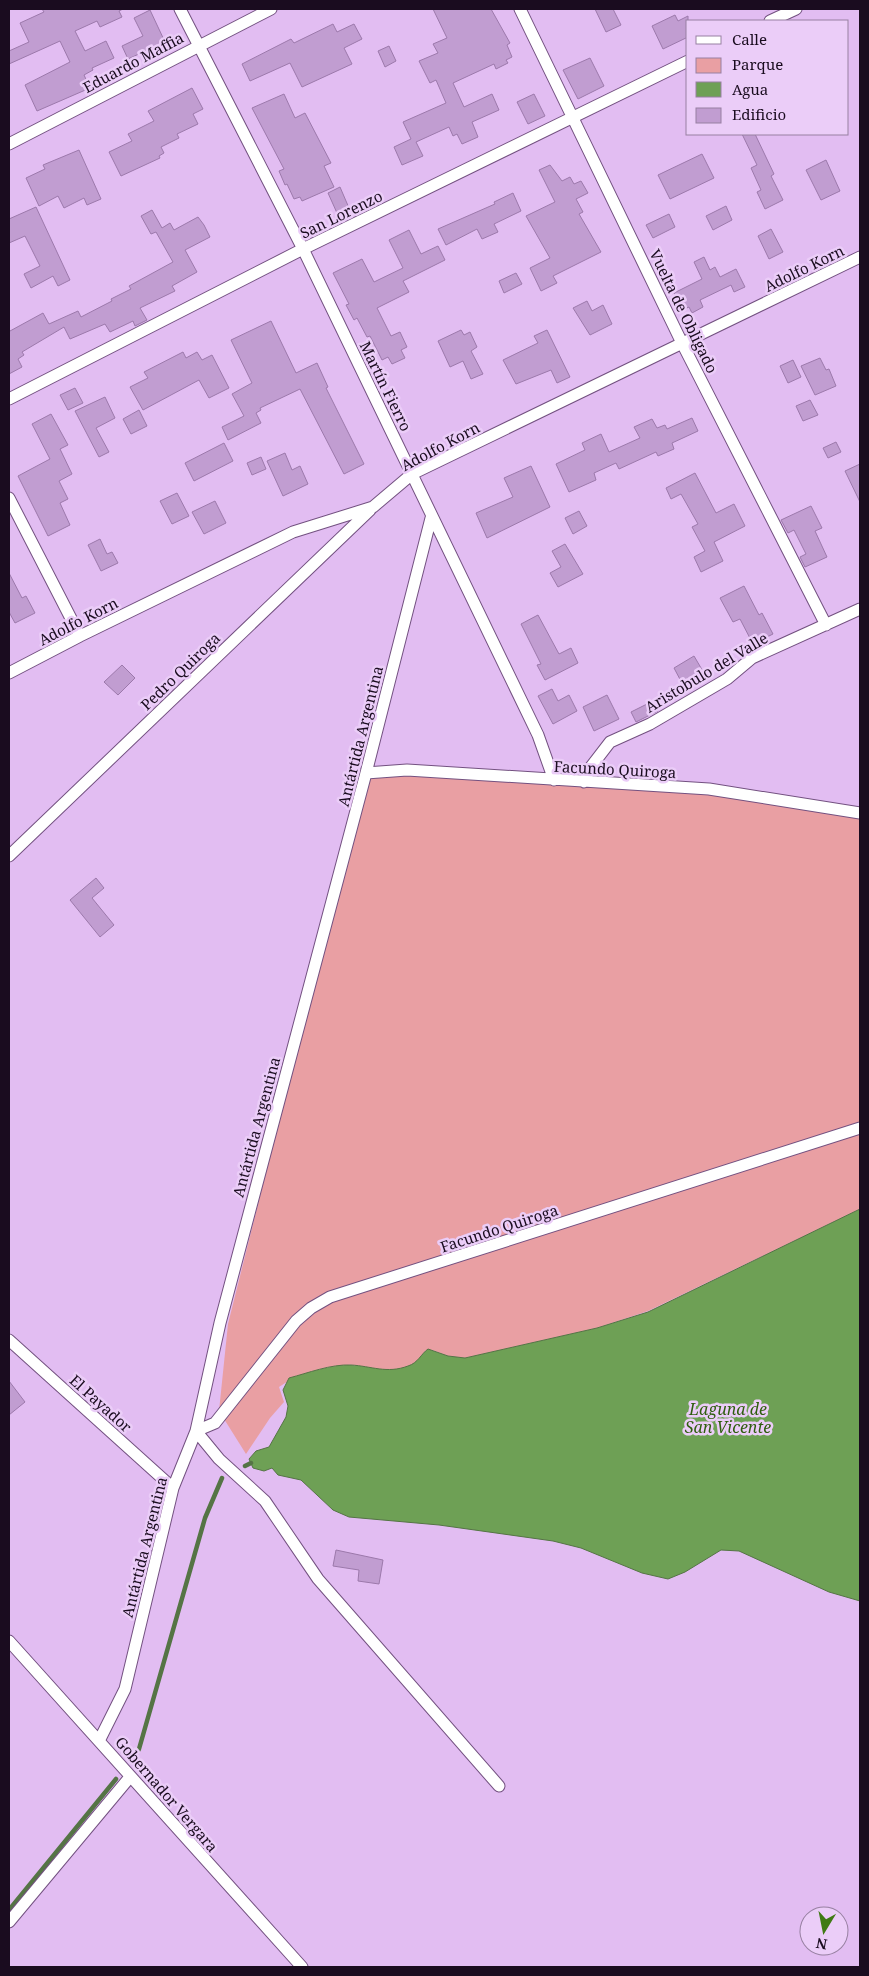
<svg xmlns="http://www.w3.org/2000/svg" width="869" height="1976" font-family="'Noto Serif',serif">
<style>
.green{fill:#e99fa3}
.water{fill:#6ea055;stroke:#557445}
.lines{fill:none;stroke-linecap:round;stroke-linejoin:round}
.stream{stroke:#557445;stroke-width:4.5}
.building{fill:#c19dd1;stroke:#9c79ab}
.minor-casing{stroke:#735180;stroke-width:13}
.minor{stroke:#fff;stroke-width:11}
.labels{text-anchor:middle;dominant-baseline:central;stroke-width:5;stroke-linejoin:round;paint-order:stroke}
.street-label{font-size:15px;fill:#1a0c1f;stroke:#ebcdf8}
.water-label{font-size:16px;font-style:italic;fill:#2f5e0e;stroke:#ebcdf8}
</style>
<rect width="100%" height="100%" fill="#e2bdf2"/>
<path class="green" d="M366 773 626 783 860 813V1209L648 1311 597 1328 465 1358 448 1356 432 1350 425 1351C418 1369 392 1372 375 1370 366 1369 357 1364 348 1365 325 1366 299 1373 279 1387L284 1402 270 1418 246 1454 219 1411 228 1324Z"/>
<path class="water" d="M860 1209V1601L829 1592 739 1551 721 1550 685 1572 668 1579 642 1573 581 1548 553 1541 439 1525 349 1517 333 1510 301 1480 278 1475 272 1468 264 1471 253 1468 249 1459 256 1451 269 1447 286 1417 288 1406 283 1390 289 1378C308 1373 331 1364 351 1365 371 1366 387 1374 408 1366 418 1363 421 1354 428 1349L448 1356 465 1358 597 1328 648 1312Z"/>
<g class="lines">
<path class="stream" d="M245 1466 251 1463
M133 1759 139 1749 205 1518 222 1478
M9 1910 116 1779"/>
</g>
<path class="building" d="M42 9H123L119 11 122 17 100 27 97 21 75 31 85 51 106 41 114 58 92 68 93 70 84 75 90 88 37 111 25 85 70 62 60 41 9 64V51L29 42 20 23 44 12Z
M433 9H491L510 43 507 45 512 57 506 60 508 63 496 69 494 64 453 83 464 107 492 94 499 110 472 122 478 137 462 144 457 134 453 136 449 127 416 142 423 156 402 165 394 147 411 139 403 122 446 103 436 80 430 83 419 61 438 53 433 44 447 38Z
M595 9H613L621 25 606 32Z
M150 10 165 42 128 59 122 46 143 36 134 18Z
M675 15 678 21 688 16V37L663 49 652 26Z
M333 24 337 32 354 24 362 39 344 48 352 64 302 87 290 63 250 81 242 64 291 39 294 43Z
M389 46 396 61 385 67 378 51Z
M590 58 604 86 578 99 563 70Z
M192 88 203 109 193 114 198 124 177 134 179 138 161 147 164 153 159 156 160 158 121 176 109 152 132 141 128 134 154 121 148 111Z
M284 94 295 118 305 113 331 163 324 166 334 187 302 201 300 197 294 199 287 184 285 185 279 171 284 169 252 108Z
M534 94 545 116 528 124 517 102Z
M742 134H755L774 174 771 176 783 200 765 209 757 192 761 190 751 168 757 165Z
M79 150 101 199 87 205 84 198 64 208 58 196 39 206 26 178 45 169 43 165Z
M702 154 714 178 670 199 658 175Z
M826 160 840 191 821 200 806 170Z
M550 165 562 181 570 177 574 184 581 181 588 193 576 199 583 212 579 214 601 252 553 276 557 283 541 291 530 268 550 258 526 216 555 202 539 170Z
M340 187 349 208 337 213 328 193Z
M513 193 521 211 494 224 498 232 482 239 477 229 446 245 438 229 495 204 494 202Z
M726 206 732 220 713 230 706 216Z
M36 207 70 280 58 286 53 276 31 288 24 274 40 266 25 236 9 243V219Z
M152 210 162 228 170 223 174 230 198 217 204 225 210 237 185 250 197 272 172 286 175 291 140 308 147 320 135 326 133 321 110 332 105 324 70 339 64 327 22 352 24 355 18 359 22 367 9 374V329L10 331 43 313 49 324 78 311 81 317 112 301 111 299 131 289 129 286 173 262 156 232 151 234 141 216Z
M669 214 675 227 653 238 646 225Z
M771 229 783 252 769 259 758 236Z
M409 230 421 254 438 246 445 260 403 281 409 292 377 308 391 336 400 332 407 347 401 350 405 358 392 364 388 357 382 360 370 336 367 337 357 318 354 320 346 305 349 304 333 273 362 259 374 282 403 268 389 240Z
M704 257 710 270 715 267 720 277 736 269 745 287 734 292 731 285 700 300 703 307 692 313 689 307 682 310 674 293 702 279 694 262Z
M516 273 522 284 504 293 499 281Z
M587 301 592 311 603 305 612 324 590 335 573 308Z
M271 321 296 373 317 363 328 387 326 388 364 464 344 474 300 389 260 408 261 410 256 413 261 423 228 440 222 427 244 416 232 394 252 383 231 340Z
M461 330 464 335 470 332 477 347 471 351 483 374 471 379 463 361 450 367 438 341Z
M547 330 570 377 557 383 551 370 516 384 503 360 538 343 534 336Z
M183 352 186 358 197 352 202 360 212 355 229 388 209 398 199 380 143 410 130 387 148 378 144 372Z
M820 358 826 370 829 369 836 386 815 395 801 366Z
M793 360 801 377 788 383 780 366Z
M75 388 83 403 68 410 60 395Z
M105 397 115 418 96 428 109 452 99 457 75 411Z
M810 400 818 415 803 421 796 406Z
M139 410 147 426 131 434 123 419Z
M51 414 68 445 60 449 72 474 59 481 68 499 60 503 70 525 48 536 18 476 50 459 32 424Z
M692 418 698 431 672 443 674 449 658 456 656 452 619 469 616 463 594 473 596 480 569 492 556 464 585 450 582 443 601 434 609 452 640 438 634 427 652 419 657 428 665 425 667 429Z
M836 442 841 452 828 458 823 448Z
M224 443 233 461 194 481 185 463Z
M285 453 292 470 300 466 308 484 283 496 267 461Z
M261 457 266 469 252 475 247 463Z
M860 464V502L845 471Z
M531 466 550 507 487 538 476 513 513 497 504 478Z
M695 473 716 513 734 504 745 526 714 542 723 561 701 572 694 557 705 551 692 527 698 524 681 494 671 499 666 488Z
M177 493 189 516 172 524 160 501Z
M215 501 226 523 204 534 192 512Z
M811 506 822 528 815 531 827 557 805 567 800 557 806 554 794 530 788 533 781 520Z
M579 511 587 526 573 534 565 518Z
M100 539 107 554 112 552 118 563 101 571 88 545Z
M565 544 583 574 558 587 550 573 561 567 552 551Z
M9 573 22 598 26 596 35 613 15 623 9 612Z
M744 586 759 615 762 613 773 634 753 644 740 619 733 622 720 598Z
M538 615 559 654 571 648 578 663 545 680 537 665 541 664 521 624Z
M694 656 704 673 683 685 674 668Z
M122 665 135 678 118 695 104 682Z
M552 689 558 701 569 695 577 711 553 724 538 696Z
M607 695 619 719 594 731 583 707Z
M653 701 658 711 636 722 631 712Z
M96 878 104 888 92 898 114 925 100 937 70 900Z
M9 1381 25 1402 9 1415Z
M336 1550 383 1560 379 1584 358 1581 359 1570 333 1566Z"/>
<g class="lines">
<g class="minor-casing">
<path id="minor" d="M180 9 303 249 538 735 554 780
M520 9 682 343 826 625
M770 21 796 9
M9 144 271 9
M9 399 303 249 688 61
M9 498 80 636
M9 673 80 636 293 532 373 507 412 474 860 257
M366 773 407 770 709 789 860 813
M584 782 590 768 610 742 650 724 727 679 752 658 860 609
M9 856 370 510
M9 1340 173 1488
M9 1641 302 1967
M100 1739 125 1689 173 1488 196 1431 220 1323 366 773 431 518
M499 1786 318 1579 265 1501 219 1459 196 1431 215 1423 296 1321 311 1308 330 1297 860 1128
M9 1922 130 1777"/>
</g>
<use href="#minor" class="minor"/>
</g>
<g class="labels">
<g class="street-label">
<text transform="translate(133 62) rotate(-28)">Eduardo Maffia</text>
<text transform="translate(341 214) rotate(-26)">San Lorenzo</text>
<text transform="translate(804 268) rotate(-26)">Adolfo Korn</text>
<text transform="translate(684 311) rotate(64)">Vuelta de Obligado</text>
<text transform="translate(386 386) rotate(64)">Martín Fierro</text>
<text transform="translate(440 446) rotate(-28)">Adolfo Korn</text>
<text transform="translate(78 621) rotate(-27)">Adolfo Korn</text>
<text transform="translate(180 671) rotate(-44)">Pedro Quiroga</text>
<text transform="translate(706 672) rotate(-31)">Aristobulo del Valle</text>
<text transform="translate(360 736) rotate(-76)">Antártida Argentina</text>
<text transform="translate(615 769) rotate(3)">Facundo Quiroga</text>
<text transform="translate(256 1127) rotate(-75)">Antártida Argentina</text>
<text transform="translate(499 1228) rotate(-18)">Facundo Quiroga</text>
<text transform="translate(101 1403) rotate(42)">El Payador</text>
<text transform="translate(144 1547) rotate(-76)">Antártida Argentina</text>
<text transform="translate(167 1794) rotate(49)">Gobernador Vergara</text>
</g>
<g class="water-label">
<text x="728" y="1409">Laguna de<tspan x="728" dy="18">San Vicente</tspan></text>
</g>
</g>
<rect width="869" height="1976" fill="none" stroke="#1a0c1f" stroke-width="20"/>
<rect x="686" y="20" width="162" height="115" fill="#ebcdf8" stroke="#9780a1"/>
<rect x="696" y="36" width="25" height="8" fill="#ffffff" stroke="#9780a1"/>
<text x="732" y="45" font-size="15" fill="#1a0c1f">Calle</text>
<rect x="696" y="58" width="25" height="15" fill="#e99fa3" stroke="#9780a1"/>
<text x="732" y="70" font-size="15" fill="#1a0c1f">Parque</text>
<rect x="696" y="82" width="25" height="15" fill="#6ea055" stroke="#9780a1"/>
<text x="732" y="95" font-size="15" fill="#1a0c1f">Agua</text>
<rect x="696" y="108" width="25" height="15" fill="#c19dd1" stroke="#9780a1"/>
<text x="732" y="120" font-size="15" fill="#1a0c1f">Edificio</text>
<g transform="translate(824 1931) rotate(190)"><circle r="24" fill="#ebcdf8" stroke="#9780a1"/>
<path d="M0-4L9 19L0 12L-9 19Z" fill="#3f7a14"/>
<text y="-8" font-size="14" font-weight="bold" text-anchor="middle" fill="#1a0c1f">N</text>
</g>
</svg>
